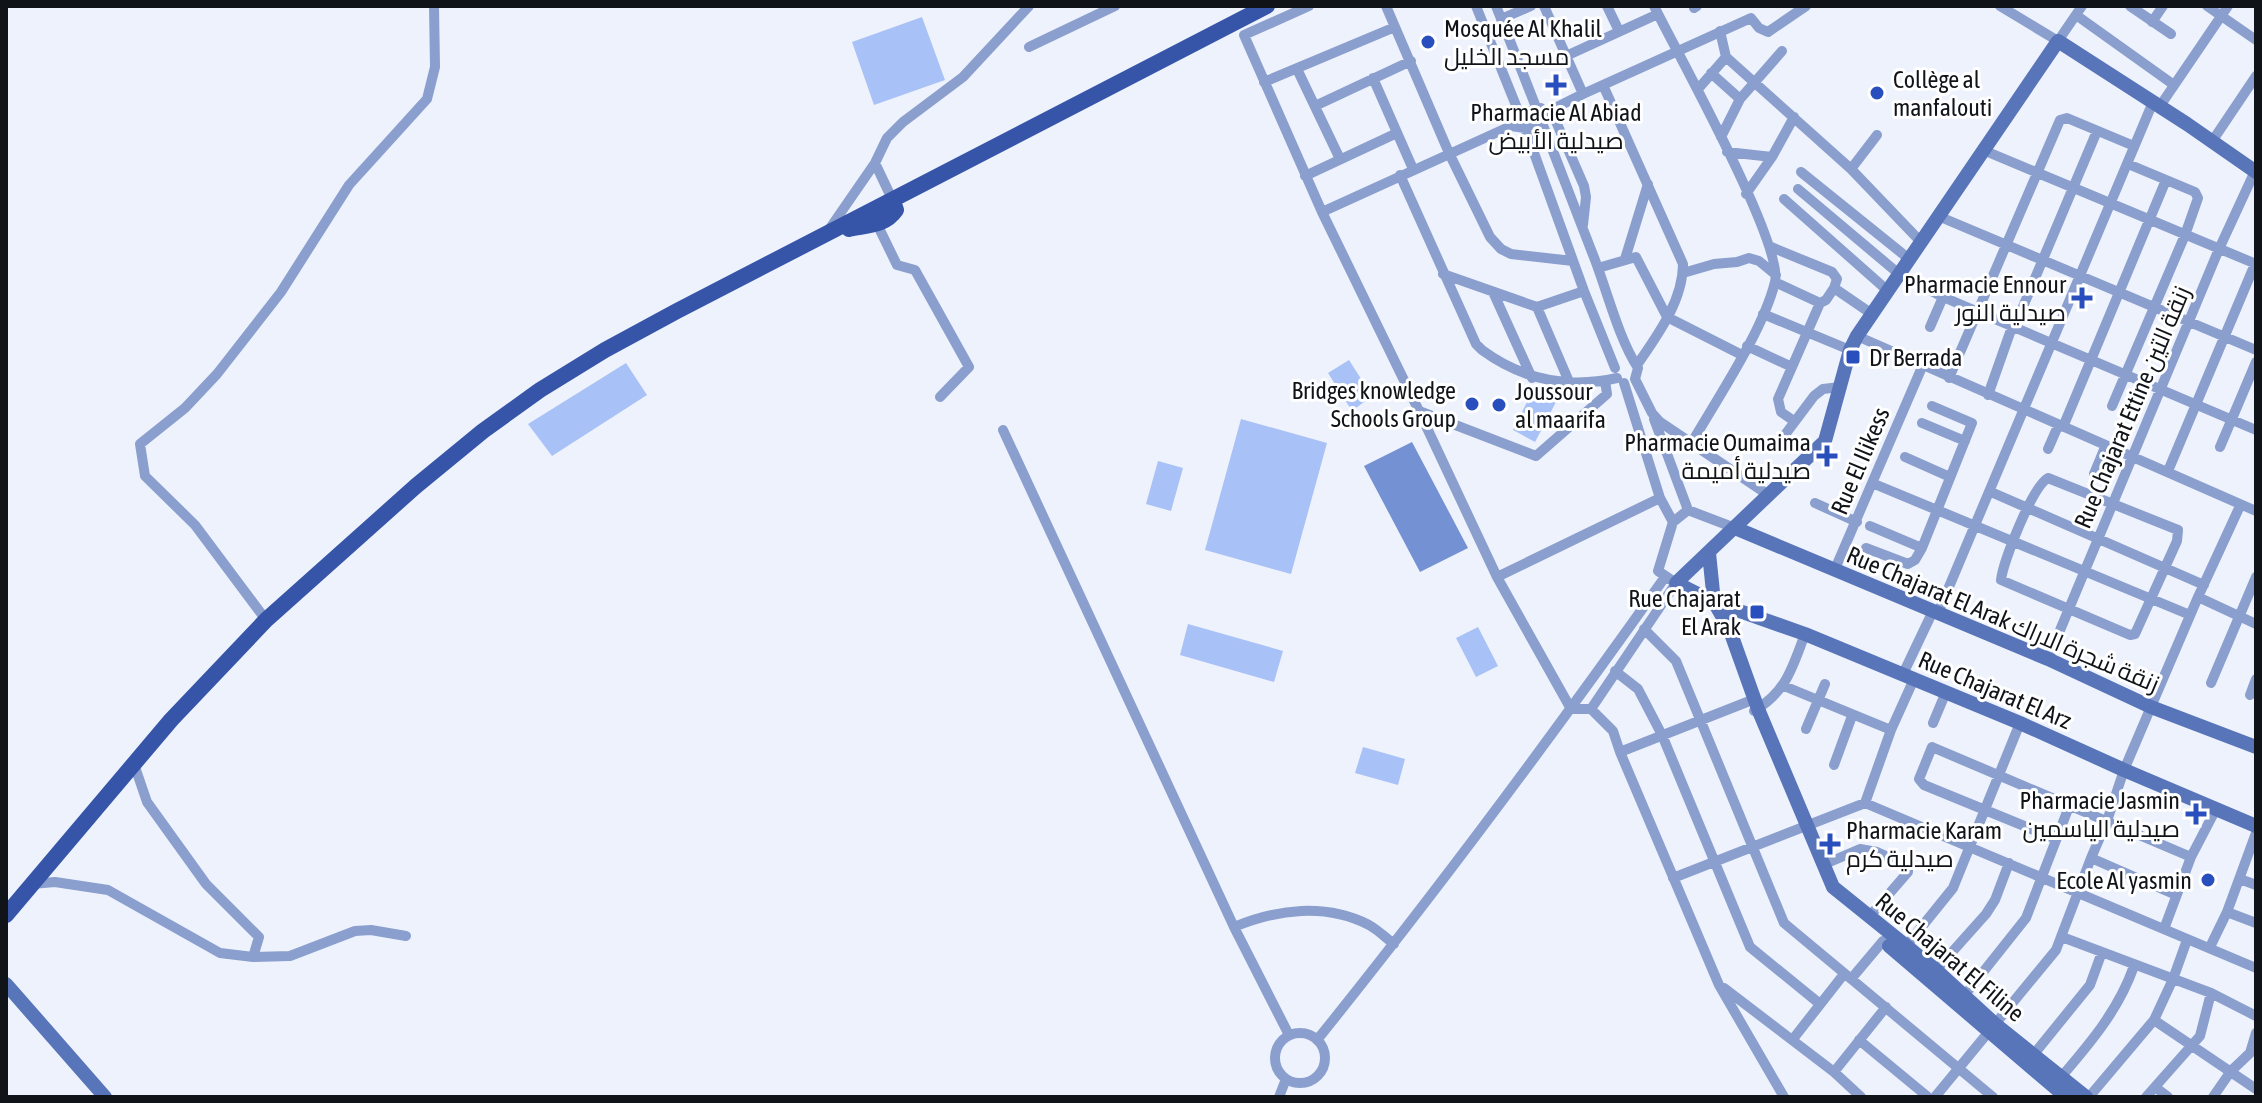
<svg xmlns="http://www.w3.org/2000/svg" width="2262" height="1103" font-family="'Asap Condensed',Cairo,sans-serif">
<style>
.green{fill:#a8c1f6}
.water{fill:#7491d3}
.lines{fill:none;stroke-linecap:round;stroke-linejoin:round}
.street{stroke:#8a9fce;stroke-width:10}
.secondary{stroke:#5875ba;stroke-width:14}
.primary{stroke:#3655a9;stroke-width:16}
.poi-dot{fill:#294ebd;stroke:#fff;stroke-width:3}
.labels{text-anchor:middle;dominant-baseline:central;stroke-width:6;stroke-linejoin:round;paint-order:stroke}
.poi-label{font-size:24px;fill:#101318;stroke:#fff;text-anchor:end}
.street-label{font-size:24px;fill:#101318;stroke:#fff}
</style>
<rect width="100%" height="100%" fill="#eef2fd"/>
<path class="green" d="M922 17 945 80 874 105 852 42Z
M1349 360 1372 396 1352 411 1328 373Z
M626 363 647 395 552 456 528 424Z
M1533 390 1556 402 1535 442 1513 430Z
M1241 419 1327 443 1291 574 1205 550Z
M1158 461 1183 468 1171 511 1146 504Z
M1188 624 1283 651 1274 682 1180 655Z
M1478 627 1498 666 1476 677 1456 638Z
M1363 747 1405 759 1398 785 1355 773Z"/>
<path class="water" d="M1412 442 1468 548 1420 572 1364 466Z"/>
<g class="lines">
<path class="street" d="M1309 6 1244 35 1322 212 1419 411 1497 577 1571 709H1591L1676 583 1658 571 1673 522 1660 498 1624 383
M1386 6 1449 153 1490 237 1501 249 1511 254 1573 261
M1476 6 1525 128 1584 291 1615 368
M1496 6C1530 90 1562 175 1595 260 1608 294 1619 339 1638 368L1635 379 1652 413 1660 422 1767 494
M1544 6 1583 94
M1607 6 1619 31
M1654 6C1676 51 1784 244 1775 282 1763 331 1717 399 1691 444
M2000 6 2058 41 2082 6
M2130 6 2171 34
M2207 6 2256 40
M1694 8 1697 6
M2076 15 2174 85
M1501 19 1531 6
M2152 22 2163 6
M1720 31 1726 57
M1029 47 1115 6
M1566 56 1658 14
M1726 57 1851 169 1921 242
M1297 69 1340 159
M1711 73 1740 99
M1373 78 1413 169
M1264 82 1395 27
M1603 85 1683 264C1683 301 1657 336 1637 365
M1698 89 1726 57
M1315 106 1411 61
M2160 106 2228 6
M1551 110 1584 186 1586 197 1583 225
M1511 126 1525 128 1542 120 1551 110 1583 94 1751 18 1759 28 1768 32 1806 6
M1721 137 1740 99 1782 51
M2213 140 2256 76
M1983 150 2256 264
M1727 152 1772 157
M875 163 893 201
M1851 169 1877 135
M1801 172 1909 259
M1400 175 1476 344 1482 350C1523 380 1568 389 1617 378
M1305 176 1397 133
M1798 189 1899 274 1943 297 2256 430
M1746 194 1772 157 1794 117
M1784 199 1888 291
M1322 212 1511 126 1520 114 1541 108
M1938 216 2256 350
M877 224 897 265 915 270 969 367 940 397
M828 231 875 163 887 138 903 122 963 77 1029 6
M1771 247 1832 272 1837 279 1834 288 1872 314
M1625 259 1648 184
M1598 268 1636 257 1667 317 1742 355
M1683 273 1714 264 1737 262 1749 258 1759 261 1776 275
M1443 274 1537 307 1584 291
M1775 282 1820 303 1826 300 1834 288
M1493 292 1532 378
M1537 307 1570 384
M1763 314 1850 350
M1930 327 1943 297
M2014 328 2097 131
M1857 336 2256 511
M1747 346 1792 367
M1949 378 2060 120 2067 118 2134 146
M1988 395 2012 327
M2112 406 2185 235 2198 198 2195 192 2128 164
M1419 411 1536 456 1607 394 1605 381
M1654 419 1688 510
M1794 421 1781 412 1778 399 1820 303
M1922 423 1965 441
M2063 427 2166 180
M1003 430 1234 927 1289 1035
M2220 447 2256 362
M1775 448 1814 396 1823 389 1840 387
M2048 449 2058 426
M1905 457 1950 477
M2168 471 2255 264
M2094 474 2106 445
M2048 478 2178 530 2177 541 2135 634 2130 635 2001 580C2003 562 2032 487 2048 478Z
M1872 483 2190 615
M1991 492 2204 585
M1815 503 1857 522
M1673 522 1688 510 1735 528
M1870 526 1922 548
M1866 548 1908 564 1915 560 1922 548 1972 423 1932 406
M1835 569 1922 367
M1497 577 1660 498
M2198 597 2256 624
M1938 613 2153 102
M266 620 195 525 145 476 140 444 185 408 217 374 281 292 349 185 427 99 435 67 434 6
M1644 629 1676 661 1784 923 1993 1097
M2048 659 2219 249 2255 171
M1615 671 1638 689 1662 735 1750 947 1820 1004
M1903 674 1933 611
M2211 683 2256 577
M1784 686 1891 730
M2250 695 2256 679
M1591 709 1613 731 1620 752 1719 985 1784 1097
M1754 711C1787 691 1792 668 1805 634
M1933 723 1946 692
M1806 729 1825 684
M1620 752 1747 702
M134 764 147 802 206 884 259 937 253 957
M1834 765 1852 716
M1865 803 1891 730 1914 679
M2056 839 1924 785 1919 779 1932 747 2191 857
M2091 858 2176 895
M1825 864 1860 849 1877 852 1908 866V872L1869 917
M1673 878 1865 803 2256 968
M2240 879 2256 885
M32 884 55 882 108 890 220 953 253 957 290 956 355 931 371 930 406 936
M2227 912 2256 923
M1234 927C1277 909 1326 903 1369 925 1378 930 1386 938 1394 944
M2164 929 2191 857 2216 809
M2062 937 2211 993 2256 1016
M2210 947 2227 912 2256 833
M1903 950 1953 888 2020 723
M1936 970 1986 914 1995 900 2009 863
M1851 979 1883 941
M1724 988 1834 1072 1861 1097
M1964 996 2026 918 2070 804
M2154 1020 2256 1089
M1275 1058a25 25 0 1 1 50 0a25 25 0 1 1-50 0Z
M1793 1039 1844 974
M1317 1040C1438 890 1553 735 1665 577
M1859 1040 1928 1097
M2034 1054 2090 985 2102 952
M1834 1072 1886 1007
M2062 1076C2092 1041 2119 1009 2134 966
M2155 1087 2168 1097
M1279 1097 1286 1079
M1935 1097 2056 950 2091 858 2107 821 2124 770 2198 597 2240 506
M2089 1097 2154 1020 2173 979 2187 940
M2146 1097 2200 1036 2211 993
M2213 1097 2231 1071 2250 1053 2256 1033"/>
<path class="secondary" d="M2256 172 2187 124 2058 41 1857 336 1850 350 1825 441 1676 583 1714 602 1805 634 2020 723 2124 770 2256 826
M1735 528 2048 659 2151 707 2256 747
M1709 553 1714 602 1729 628 1758 709 1833 887 1936 970 1995 1024 2086 1097
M1889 946 2066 1097
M6 984 105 1097"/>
<path class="primary" d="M849 229C867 225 885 226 896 210L893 201
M6 915 171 720 266 620 416 486 483 431 540 390 605 350 677 311 1267 6"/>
</g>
<g class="poi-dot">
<circle cx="1428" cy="42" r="8"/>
<path d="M1552 73h8v8h8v8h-8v8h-8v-8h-8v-8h8z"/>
<circle cx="1877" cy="93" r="8"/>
<path d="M2078 286h8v8h8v8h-8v8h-8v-8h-8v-8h8z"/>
<rect x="1845" y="349" width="16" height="16" rx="4"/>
<circle cx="1472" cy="404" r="8"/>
<circle cx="1499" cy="405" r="8"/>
<path d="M1823 444h8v8h8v8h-8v8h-8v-8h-8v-8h8z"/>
<rect x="1749" y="604" width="16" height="16" rx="4"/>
<path d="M2192 802h8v8h8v8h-8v8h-8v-8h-8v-8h8z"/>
<path d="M1826 832h8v8h8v8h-8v8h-8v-8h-8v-8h8z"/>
<circle cx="2208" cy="880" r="8"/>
</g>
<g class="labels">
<g class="poi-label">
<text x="1444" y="28" text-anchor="start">Mosquée Al Khalil<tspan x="1444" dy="28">مسجد الخليل</tspan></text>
<text x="1893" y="79" text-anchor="start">Collège al<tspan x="1893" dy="28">manfalouti</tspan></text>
<text x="1556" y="112" text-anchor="middle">Pharmacie Al Abiad<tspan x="1556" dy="28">صيدلية الأبيض</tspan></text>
<text x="2066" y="284">Pharmacie Ennour<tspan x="2066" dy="28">صيدلية النور</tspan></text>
<text x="1869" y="357" text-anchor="start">Dr Berrada</text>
<text x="1456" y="390">Bridges knowledge<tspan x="1456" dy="28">Schools Group</tspan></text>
<text x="1515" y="391" text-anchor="start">Joussour<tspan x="1515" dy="28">al maarifa</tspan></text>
<text x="1811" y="442">Pharmacie Oumaima<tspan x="1811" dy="28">صيدلية أميمة</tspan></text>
<text x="1741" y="598">Rue Chajarat<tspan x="1741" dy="28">El Arak</tspan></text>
<text x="2180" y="800">Pharmacie Jasmin<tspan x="2180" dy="28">صيدلية الياسمين</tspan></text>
<text x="1846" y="830" text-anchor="start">Pharmacie Karam<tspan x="1846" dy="28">صيدلية كرم</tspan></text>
<text x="2192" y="880">Ecole Al yasmin</text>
</g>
<g class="street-label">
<text transform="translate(2132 407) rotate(-67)">Rue Chajarat Ettine زنقة التين</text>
<text transform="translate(1860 461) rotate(-67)">Rue El Ilikess</text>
<text transform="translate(2003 619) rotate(23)">Rue Chajarat El Arak زنقة شجرة الاراك</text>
<text transform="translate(1995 690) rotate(23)">Rue Chajarat El Arz</text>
<text transform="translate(1950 957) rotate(40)">Rue Chajarat El Filine</text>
</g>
</g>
<rect width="2262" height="1103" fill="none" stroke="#101318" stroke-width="16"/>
</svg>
